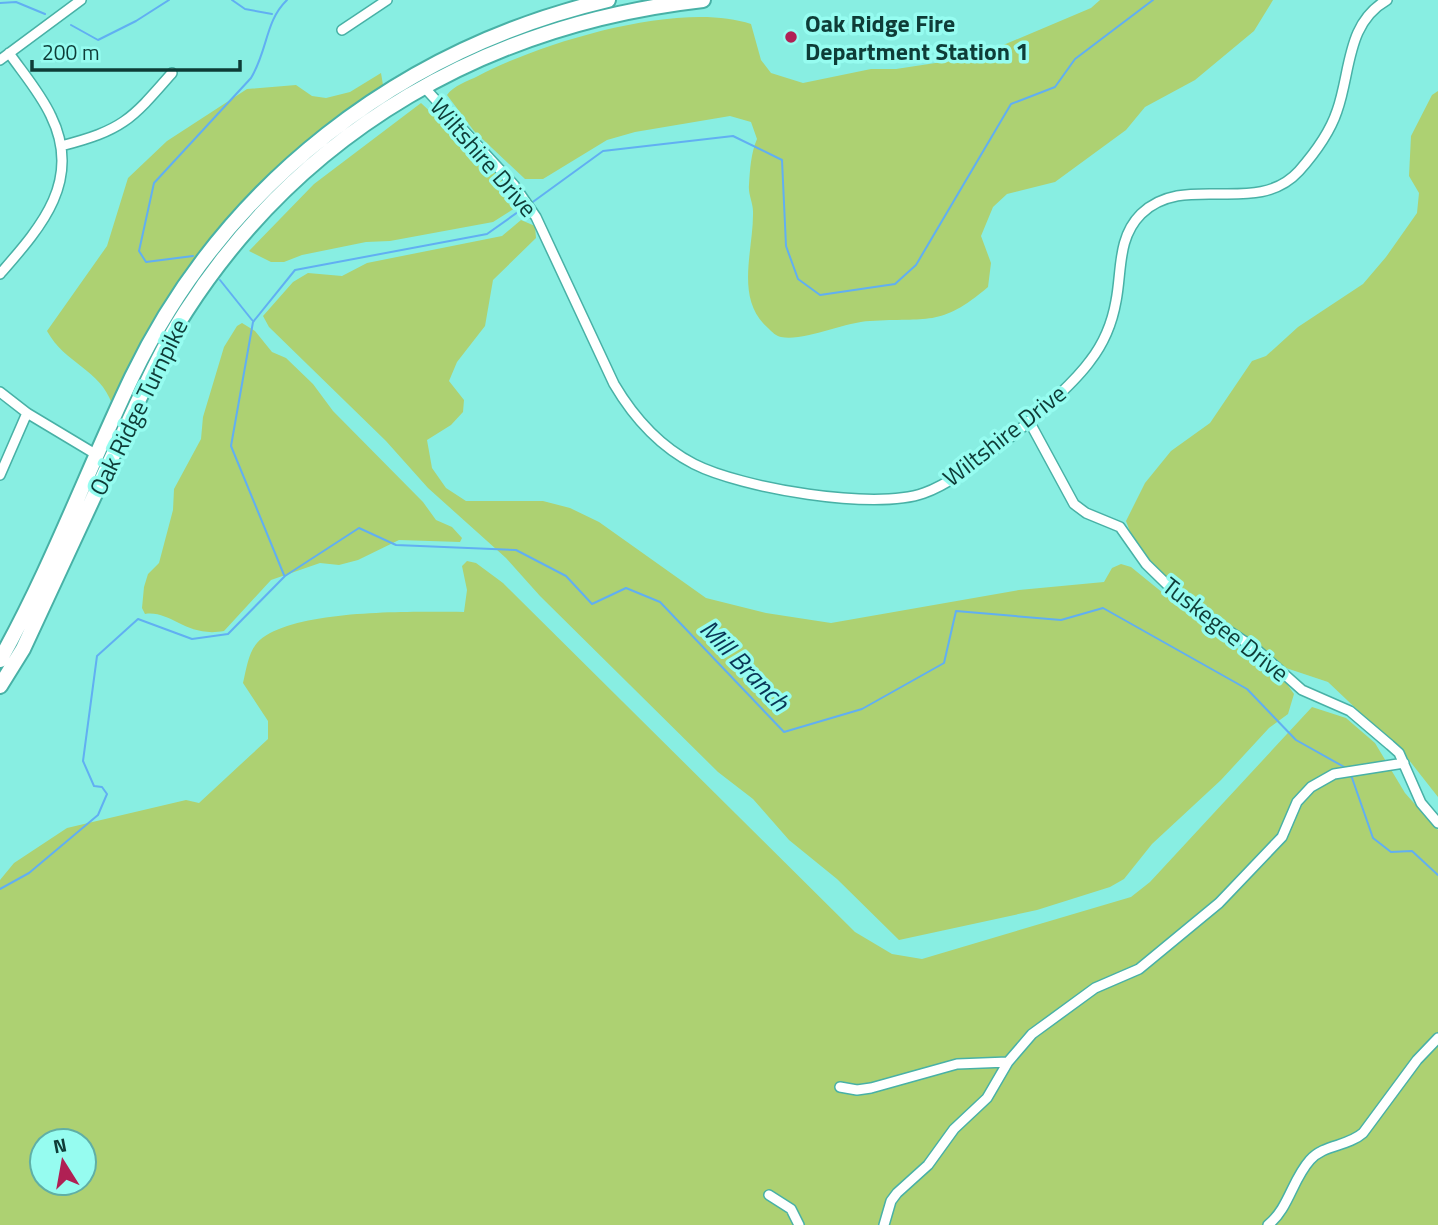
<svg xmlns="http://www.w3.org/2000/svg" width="1438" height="1225" font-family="'Titillium Web',sans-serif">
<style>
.green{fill:#add172;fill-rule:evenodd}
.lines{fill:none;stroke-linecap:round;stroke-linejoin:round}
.stream{stroke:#61aff2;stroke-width:2}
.minor-casing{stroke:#48b1a6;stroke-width:12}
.highway-casing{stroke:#48b1a6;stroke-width:18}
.minor{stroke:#fff;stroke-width:9}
.highway{stroke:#fff;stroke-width:14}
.poi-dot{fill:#b02054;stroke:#96fcf0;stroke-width:2.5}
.labels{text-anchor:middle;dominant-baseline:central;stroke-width:7;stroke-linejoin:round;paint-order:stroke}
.poi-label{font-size:24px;font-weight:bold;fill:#0e3c37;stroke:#96fcf0;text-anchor:start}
.street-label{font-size:24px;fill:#0e3c37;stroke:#96fcf0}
.water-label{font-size:26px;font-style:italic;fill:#083555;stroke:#96fcf0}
</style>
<rect width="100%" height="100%" fill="#88eee2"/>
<path class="green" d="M1100 0H1273L1254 31 1195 80 1145 107 1126 130 1055 182 1007 194 993 207 981 236 991 263 988 287C940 328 927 317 870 321 844 322 803 342 781 337 776 336 772 332 768 328 734 298 754 250 753 211 753 203 748 194 749 185 750 169 751 153 757 139L751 122 730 116 635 132 607 140 543 179H525L474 131 447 95C453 86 468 81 478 76 542 42 681 0 751 24L761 60 771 73 803 83 871 69H896L975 57 1091 8Z
M381 73 383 85C258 167 175 269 112 404 100 369 65 364 47 331L107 246 128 178 167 141 247 89 296 85 312 96 326 98 350 92Z
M1438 91V797L1405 755 1328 682 1280 666 1188 600 1157 570 1132 537 1126 521 1145 483 1171 451 1210 423 1252 361 1266 356 1298 327 1363 284 1386 257 1417 213 1419 193 1409 176 1411 136 1432 95Z
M421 103 503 180 520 205 493 222 390 241 366 242 302 255 284 262H271L249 251 314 184Z
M521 220 535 226 536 238 493 280 485 326 457 362 449 381 464 400 463 412 451 425 427 440 432 468 446 488 466 501H543L570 508 599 522 706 598 766 613 831 623 1019 590 1104 582 1112 568 1121 564 1131 567 1179 606 1287 684 1294 694 1288 714 1269 728 1221 780 1152 844 1124 879 1110 887 1037 910 899 940 837 879 789 840 753 799 718 772 540 596 506 558 428 488 386 441 269 327 263 316 293 282 308 273 342 276 367 263 502 236Z
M242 323 255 331 272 352 286 358 313 384 333 411 423 502 436 520 452 527 462 538 460 542 399 540 358 560 339 565 320 563 271 580 224 631C186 638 171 610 145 614L142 608 144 587 148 574 159 563 173 510 174 489 201 439 203 417 224 347 237 326Z
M467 561 476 563 503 583 855 932 892 954 922 959 1131 897 1150 882 1312 707 1346 718 1375 743 1405 793 1438 830V1225H0V880L14 863 67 828 186 800 199 803 268 739V721L243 683C246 671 248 653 257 643 290 608 416 612 464 612L467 590 462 566ZM42 1141H84V1183H42Z"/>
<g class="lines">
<path class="stream" d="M232 0 245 9 272 14
M0 3 16 2 45 14
M71 25 98 40 136 21 169 0
M530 204 603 151 733 136 782 160 786 246 798 279 820 295 895 284 916 265 1011 104 1055 87 1075 59 1153 0
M193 256 146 262 139 251 154 183 251 78C268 50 265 21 287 0
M220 280 252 320
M284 575 231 446 253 322 295 270 487 234 525 207
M1351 775 1373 838 1391 852 1412 851 1438 875
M0 889 29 873 98 815 107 794 102 787 94 786 83 761 97 656 138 619 192 639 228 634 285 576 359 528 396 545 516 550 566 576 592 604 626 588 660 602 784 732 862 709 944 663 956 611 1061 620 1103 608 1247 689 1296 740 1346 768"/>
<g class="minor-casing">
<path id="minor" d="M342 30 387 0
M0 60 81 0
M423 86 514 185 536 217 614 384C634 418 659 446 694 464 741 488 875 511 924 493 965 479 1064 397 1090 361 1104 343 1112 324 1116 301 1122 271 1117 238 1141 214 1185 171 1256 218 1299 171 1314 154 1330 132 1337 111 1351 72 1346 23 1387 0
M61 146C123 130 131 120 172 73
M0 274C40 228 83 181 51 116 41 94 23 73 9 53
M0 392 27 413 97 455
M1029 421 1074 504 1086 513 1120 527 1146 564 1185 602 1256 649 1302 690 1350 711 1390 745 1399 753 1421 803 1438 823
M0 475 27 413
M840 1087 857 1090 871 1088 957 1064 1008 1062
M769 1195 791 1209 799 1225
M884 1225 891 1201 897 1193 928 1165 954 1129 987 1098 1008 1062 1032 1034 1095 988 1139 969 1219 903 1282 837 1297 802 1311 787 1334 774 1404 763
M1268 1225C1289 1208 1292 1180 1310 1160 1324 1144 1347 1147 1363 1133L1417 1060 1438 1038"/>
</g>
<g class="highway-casing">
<path id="highway" d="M0 660C51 569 87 471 132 377 225 184 400 49 608 0
M0 686 23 649C56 579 88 508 121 438 141 395 160 351 186 311 304 128 489 24 703 0"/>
</g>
<use href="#minor" class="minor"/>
<use href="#highway" class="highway"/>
</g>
<circle class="poi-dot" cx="791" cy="37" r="7"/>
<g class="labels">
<g class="poi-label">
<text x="805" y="23">Oak Ridge Fire<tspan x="805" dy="28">Department Station 1</tspan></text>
</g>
<g class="street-label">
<text transform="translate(484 157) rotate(49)">Wiltshire Drive</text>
<text transform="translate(138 407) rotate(-64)">Oak Ridge Turnpike</text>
<text transform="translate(1004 435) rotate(-38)">Wiltshire Drive</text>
<text transform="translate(1226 629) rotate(38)">Tuskegee Drive</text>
</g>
<g class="water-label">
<text transform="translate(745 665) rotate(46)">Mill Branch</text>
</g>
</g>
<g transform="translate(63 1162) rotate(349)"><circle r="33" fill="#96fcf0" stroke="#60afa6" stroke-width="2"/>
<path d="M0-5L12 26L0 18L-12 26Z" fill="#b02054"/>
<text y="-10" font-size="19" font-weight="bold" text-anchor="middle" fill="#0e3c37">N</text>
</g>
<path d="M32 60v10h208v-10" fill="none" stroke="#0e3c37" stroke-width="3.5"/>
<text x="42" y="60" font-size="21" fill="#0e3c37" stroke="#96fcf0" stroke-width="5" paint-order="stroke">200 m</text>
</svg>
